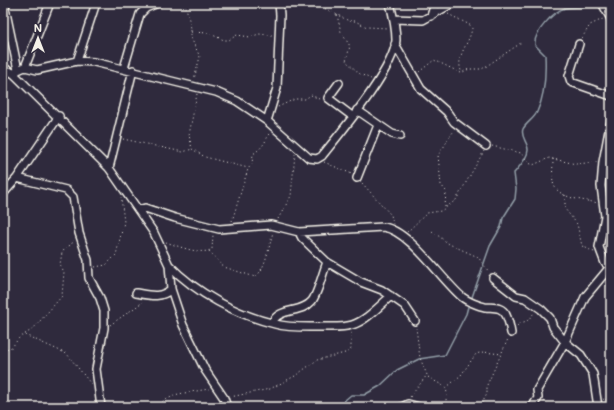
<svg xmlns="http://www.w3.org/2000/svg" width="614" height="410" font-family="Mali,sans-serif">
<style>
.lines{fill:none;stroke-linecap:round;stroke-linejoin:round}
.stream{stroke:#929ea7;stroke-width:1.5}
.minor-casing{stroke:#f4f1e8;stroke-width:10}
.path{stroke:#f4f1e8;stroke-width:1;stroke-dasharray:1 3;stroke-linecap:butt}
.minor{stroke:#2f2a3d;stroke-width:7}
</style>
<rect width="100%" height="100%" fill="#2f2a3d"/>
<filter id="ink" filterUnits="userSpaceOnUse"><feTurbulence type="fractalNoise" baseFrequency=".025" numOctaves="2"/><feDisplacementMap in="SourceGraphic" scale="8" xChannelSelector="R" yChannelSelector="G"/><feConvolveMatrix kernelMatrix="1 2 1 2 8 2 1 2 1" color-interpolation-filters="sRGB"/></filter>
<g filter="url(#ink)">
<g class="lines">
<path class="stream" d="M471 300 490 246 501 227 503 218 515 199 516 189 514 173C519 167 528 158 528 150 528 142 520 137 523 129 526 123 534 119 537 112 545 95 546 75 545 55L535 45C533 33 554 11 565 8 576 6 586 9 596 3
M342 407 345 400 351 395H364L380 386 397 370 419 359 445 355 466 314 469 303"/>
<g class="minor-casing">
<path id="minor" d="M4 3 18 70
M602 3 611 19
M431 16 435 3
M394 19 423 20 453 3
M395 44 421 89 447 112 454 122 486 146
M579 44 569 76 571 82 611 96
M77 61 96 3
M3 67 14 74 109 168 154 233 169 265 171 289 183 325 205 370 224 398 227 407
M25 67 50 3
M124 68 140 14 146 8 158 3
M14 74 18 70 25 67 37 70 77 61 94 62 216 92 237 101 267 121 309 158 317 159 322 156C341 132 395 68 396 40 396 27 393 15 390 3
M339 83 328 98 352 116
M357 110 392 134 400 136
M611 120 603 162 601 186 605 216 599 247 605 263 611 267
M267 121 277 88 280 15 279 3
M109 168 133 70
M17 178 66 190 73 197 79 233 88 260 89 278 100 298 104 311V328L96 369 101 407
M357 178 378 125
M3 194 17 178 59 116
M138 210 145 208 175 218 219 229 271 225 299 232 383 227C409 230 441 279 462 297 467 301 479 306 485 307 493 308 502 306 506 315 509 321 510 327 511 333
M299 232 302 238 327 262 361 282 382 290 405 306 415 321
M169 265C196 293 237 315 275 324 290 328 306 327 321 327 330 327 342 328 352 325 366 321 379 306 391 296
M493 278 516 296 525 298 541 309 550 318 553 327 565 342 581 355 593 374 598 407
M136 293C148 295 161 299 171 289
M272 323C279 307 301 314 312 301 318 293 323 272 327 262
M402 407 408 404 419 407
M532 407 538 398 537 390 565 342 585 297 610 267"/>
</g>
<path class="path" d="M185 3 191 28V38L200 57 194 79
M286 3 293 6 322 7 349 21H355L367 27 388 28
M351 3 357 5 362 3
M448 14 470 25 472 28C470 44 454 56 462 73
M337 15 341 32 350 46 346 61 360 74 371 79
M191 32 208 33 224 40H229L237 35 250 37 259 34 272 35
M582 38 590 25 603 19
M419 72 434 60 461 73 469 69H482L521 43
M197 94 189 135 192 149 205 157 248 168
M278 107 295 99H305L311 95 321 100
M123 139 183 152 192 149
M492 146 521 153 529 163 533 165 549 158 576 164 597 162
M553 159C553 167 552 175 553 182 556 199 585 200 598 203
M324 162 352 174
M362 183 391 215 393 224
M565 195V209L577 224 582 246 594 252
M445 207 446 191 441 185 438 155C445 147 447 139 454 131
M278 219 291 196 295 154
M232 221 248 169 252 164 253 154C262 148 266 142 270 131
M432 231 449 244 478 257 489 272
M407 232 427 213 441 211 456 200 484 151
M166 242C177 246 203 256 212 249L213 235
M209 251 224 267 255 277C265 271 270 243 273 232
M95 267 106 265 116 255 124 222 121 197
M605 282 611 292
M110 325 143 302
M517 326 520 323 527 321 535 312
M25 335 67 354 91 384
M3 350 12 347 19 338 33 329 62 296 64 272 60 264 62 253 66 247 71 245 74 240
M428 377C445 388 451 385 444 407
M446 388 461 375 476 354 483 352 502 354
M230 397 270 389 295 376 317 360 349 352 351 349V332
M410 397 427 375 420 358 416 328
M603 399 611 403
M606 400 611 389
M544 401 547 407
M157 407 163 401 178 394 209 389
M480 407 487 394V385L508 339"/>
<use href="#minor" class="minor"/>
</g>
</g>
<rect width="614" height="410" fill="none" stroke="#2f2a3d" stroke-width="16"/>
<rect x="8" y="8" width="598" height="394" fill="none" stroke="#f4f1e8" stroke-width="1.5" filter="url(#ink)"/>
<g transform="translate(38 38)" stroke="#2f2a3d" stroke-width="3" paint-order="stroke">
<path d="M0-3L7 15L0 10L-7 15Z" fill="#f4f1e8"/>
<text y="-6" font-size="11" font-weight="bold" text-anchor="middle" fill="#f4f1e8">N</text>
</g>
</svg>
